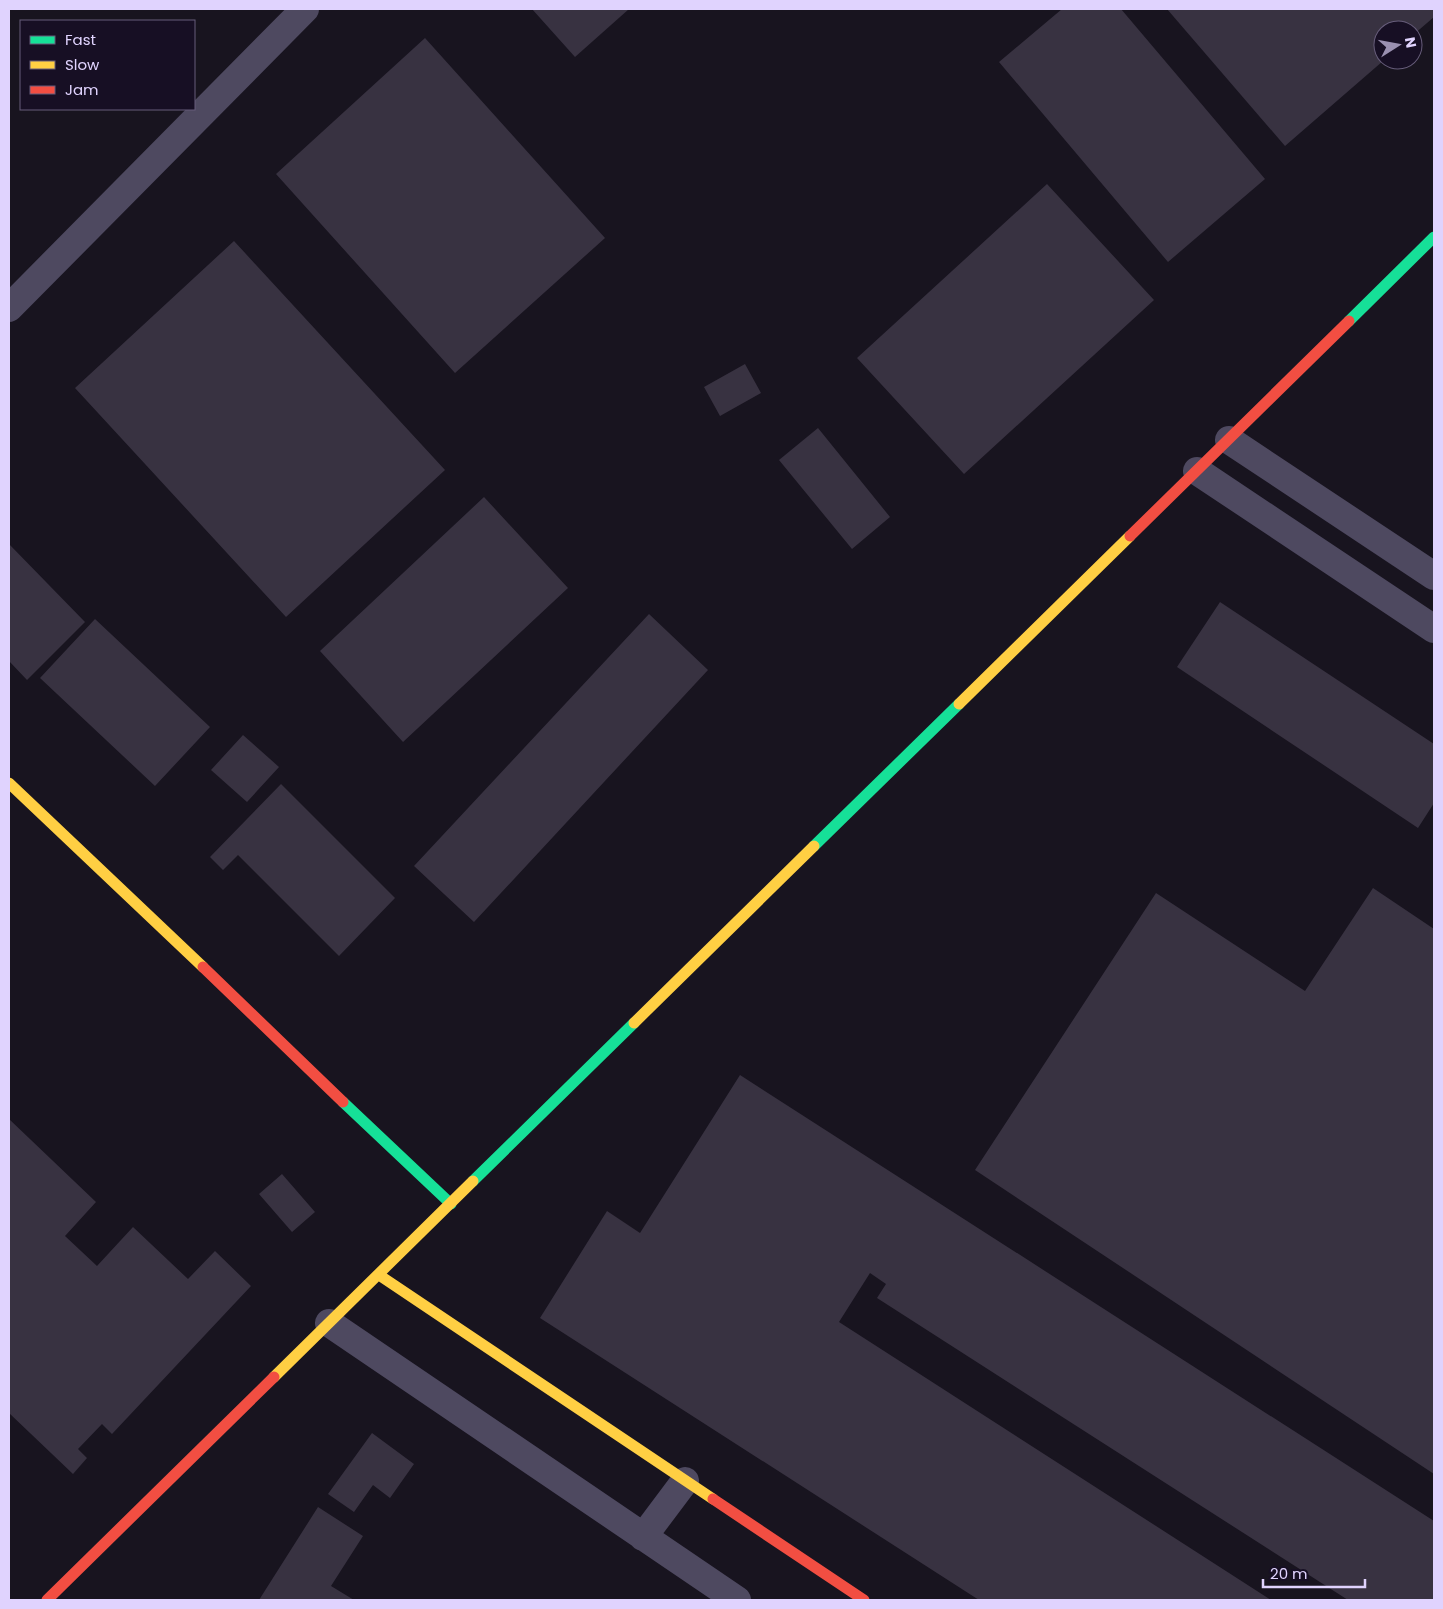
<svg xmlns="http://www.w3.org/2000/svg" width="1443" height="1609" font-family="Poppins,sans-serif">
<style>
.building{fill:#383241}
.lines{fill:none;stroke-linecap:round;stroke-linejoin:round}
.street{stroke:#4e4960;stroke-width:28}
.fast{stroke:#16e098;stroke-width:11}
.slow{stroke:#ffcf43;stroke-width:11}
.jam{stroke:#f24e42;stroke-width:11}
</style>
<rect width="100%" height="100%" fill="#18141f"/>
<path class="building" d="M532 9H629L575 57Z
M1062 9H1121L1265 179 1168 262 999 62Z
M1167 9H1434V17L1413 35V30H1383V61L1285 146Z
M425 38 605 238 455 373 276 174Z
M1047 184 1154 300 964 474 857 358Z
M234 241 445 470 286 617 75 388Z
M745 364 761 393 720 416 704 387Z
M818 428 890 517 852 549 779 460Z
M484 497 568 588 403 742 320 651Z
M9 544 85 622 27 680 9 661Z
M1220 602 1434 744V803L1418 828 1177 667Z
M649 614 708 670 474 922 414 866Z
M95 619 210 727 155 786 40 678Z
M243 735 279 767 247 802 211 770Z
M281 784 395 898 339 956 238 855 223 870 210 857Z
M1373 888 1434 929V1474L975 1170 1156 893 1305 991Z
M740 1075 1434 1521V1600H1348L877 1298 886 1284 870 1273 839 1322 1271 1600H979L540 1318 607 1211 640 1233Z
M9 1119 96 1202 65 1236 97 1266 133 1227 188 1279 215 1251 251 1286 112 1434 102 1424 78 1449 87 1458 73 1474 9 1413Z
M282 1174 315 1212 292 1232 259 1194Z
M372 1433 414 1464 390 1498 373 1485 354 1512 328 1494Z
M318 1507 363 1536 331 1586 354 1600H259Z"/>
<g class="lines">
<path class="street" d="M9 308 305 9
M1229 440 1434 576
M1197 471 1434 629
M329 1323 737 1600
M643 1537 685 1481"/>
<path class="fast" d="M1349 321 1434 237
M814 846 959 704
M343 1102 451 1204
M473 1181 634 1023"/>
<path class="slow" d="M959 704 1130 536
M9 783 203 967
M634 1023 814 846
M379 1275 713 1499
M274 1377 473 1181"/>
<path class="jam" d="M1130 536 1349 321
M203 967 343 1102
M713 1499 864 1600
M47 1600 274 1377"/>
</g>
<rect width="1443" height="1609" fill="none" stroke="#e0d3fe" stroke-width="20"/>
<rect x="20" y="20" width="175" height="90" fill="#170f24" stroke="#675d7b"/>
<rect x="30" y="36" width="25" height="8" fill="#16e098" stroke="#675d7b"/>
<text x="65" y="45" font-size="15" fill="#e0d3fe">Fast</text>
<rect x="30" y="61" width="25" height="8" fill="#ffcf43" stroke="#675d7b"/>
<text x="65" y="70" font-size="15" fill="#e0d3fe">Slow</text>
<rect x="30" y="86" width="25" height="8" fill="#f24e42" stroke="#675d7b"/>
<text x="65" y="95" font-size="15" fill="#e0d3fe">Jam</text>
<g transform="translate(1398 45) rotate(79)"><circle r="24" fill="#170f24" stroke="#675d7b"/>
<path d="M0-4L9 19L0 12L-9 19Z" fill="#9a90b0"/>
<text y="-8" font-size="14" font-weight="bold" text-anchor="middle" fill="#e0d3fe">N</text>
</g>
<path d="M1263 1579v8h102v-8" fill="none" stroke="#e0d3fe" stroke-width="2.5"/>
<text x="1270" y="1579" font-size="15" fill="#e0d3fe" stroke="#170f24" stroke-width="4" paint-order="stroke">20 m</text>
</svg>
